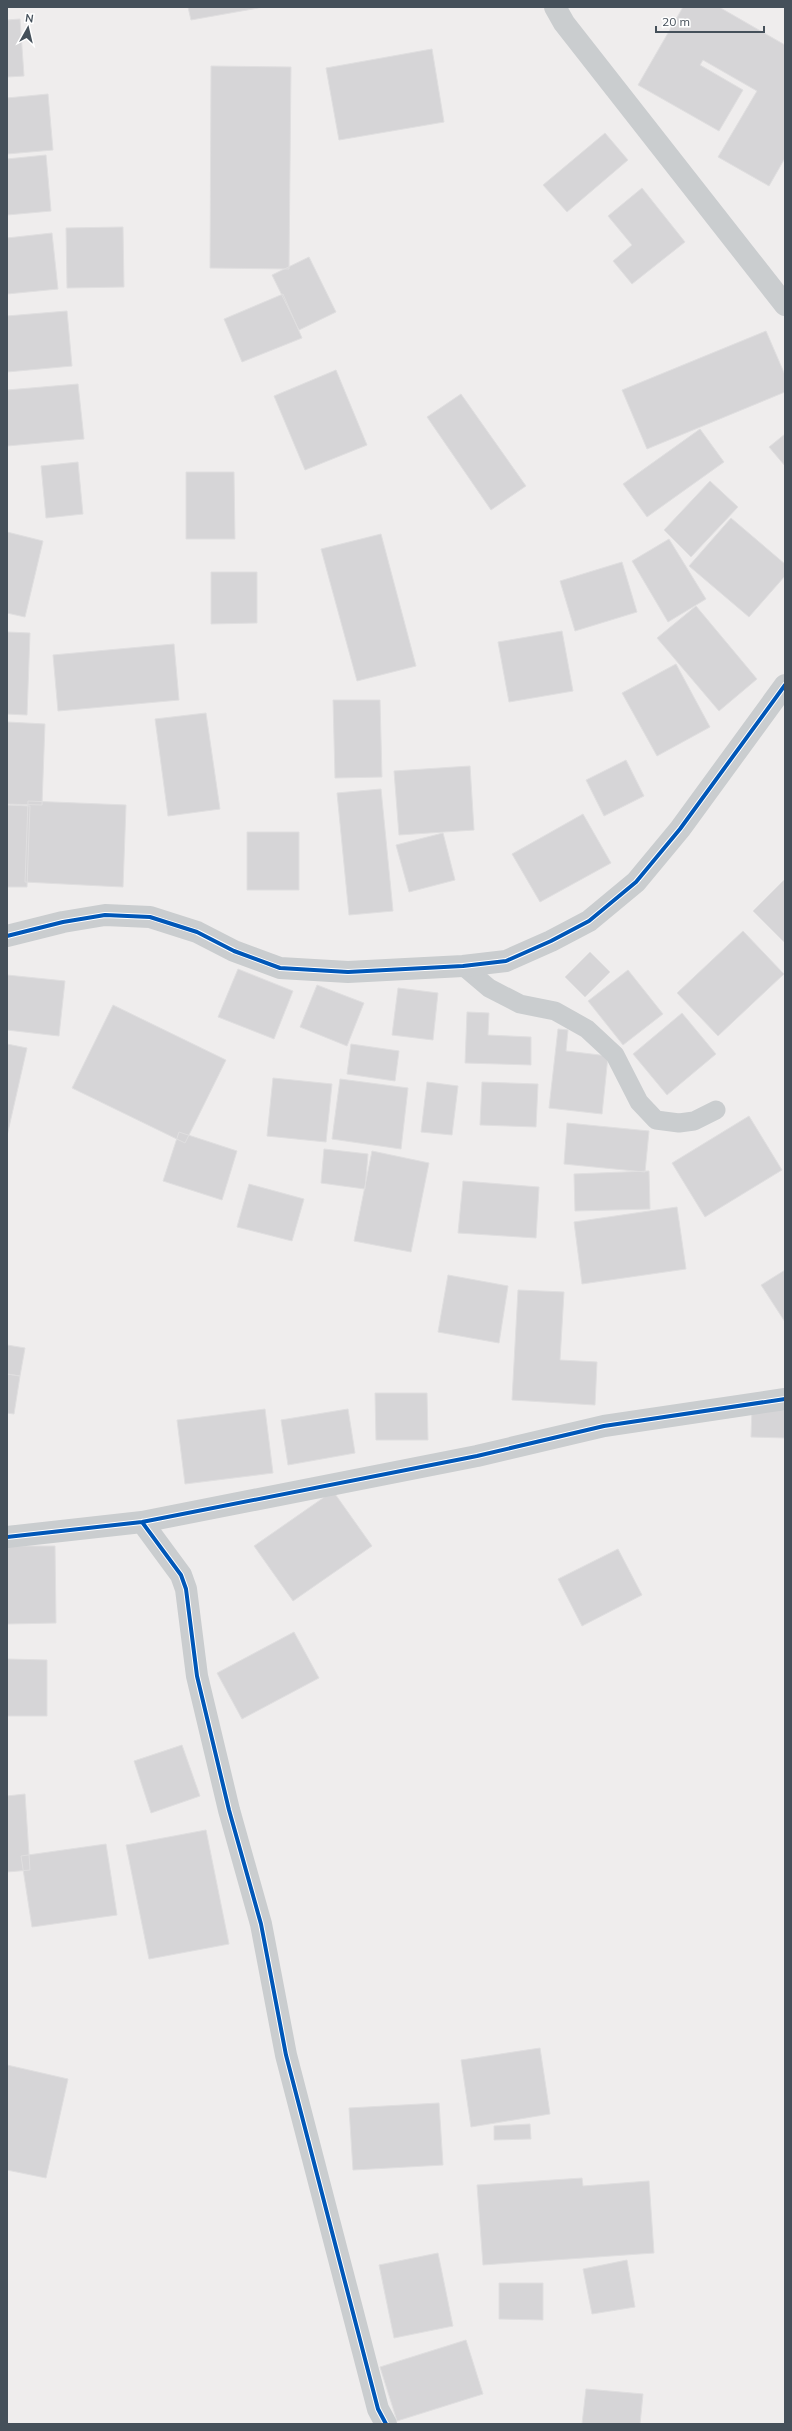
<svg xmlns="http://www.w3.org/2000/svg" width="792" height="2431" font-family="Mulish,sans-serif">
<style>
.building{fill:#d6d5d7;stroke:#e0dfe0}
.lines{fill:none;stroke-linecap:round;stroke-linejoin:round}
.service{stroke:#cacdcf;stroke-width:19}
.minor{stroke:#cacdcf;stroke-width:22}
.cycleway-casing{stroke:#fff;stroke-width:6}
.cycleway{stroke:#0057b8;stroke-width:4}
</style>
<rect width="100%" height="100%" fill="#efeded"/>
<path class="building" d="M188 7H264L191 20Z
M683 7H719L785 45V158L769 186 718 157 757 91 703 60 700 65 743 90 719 131 638 85Z
M20 19 24 76 7 77V20Z
M432 49 444 122 339 140 326 68Z
M211 66 291 67 289 269 210 268Z
M48 94 53 150 7 154V98Z
M605 133 628 160 567 212 543 185Z
M46 155 51 211 7 215V159Z
M642 188 685 242 632 284 613 261 632 245 608 216Z
M123 227 124 287 67 288 66 228Z
M52 233 58 289 7 294V238Z
M309 257 336 312 299 330 272 275Z
M283 294 302 338 242 362 224 319Z
M67 311 72 366 7 372V316Z
M766 331 785 375V392L647 449 622 390Z
M336 370 367 445 305 470 274 396Z
M78 384 84 439 7 446V390Z
M461 394 526 486 491 510 427 417Z
M700 429 724 462 647 517 623 484Z
M785 434V466L769 447Z
M78 462 83 514 46 518 41 466Z
M186 472H234L235 539H186Z
M710 481 738 507 691 557 664 530Z
M731 518 785 564V576L749 617 689 566Z
M7 532 43 541 25 617 7 613Z
M381 534 416 666 357 681 321 549Z
M669 539 706 599 668 622 632 561Z
M622 562 637 612 575 631 560 581Z
M211 572H257V623L211 624Z
M696 606 757 679 719 711 657 638Z
M562 631 573 691 509 702 498 642Z
M7 632 30 633 27 715 7 714Z
M174 644 179 700 58 711 53 655Z
M676 664 710 727 657 756 622 693Z
M333 700H380L382 777 335 778Z
M206 713 220 809 168 816 155 719Z
M7 722 45 724 42 805 7 804Z
M626 760 644 796 604 816 586 780Z
M470 766 474 830 399 835 394 771Z
M381 789 393 911 349 915 337 793Z
M28 801 126 805 123 887 25 882Z
M7 805 30 806 27 887H7Z
M583 814 611 863 540 902 512 854Z
M247 832H299V890H247Z
M443 833 455 880 409 892 396 845Z
M785 879V943L753 911Z
M743 931 784 974 718 1036 677 993Z
M590 952 610 972 585 997 565 977Z
M238 969 293 991 274 1039 218 1017Z
M628 970 663 1014 623 1045 588 1001Z
M7 975 65 981 59 1036 7 1030Z
M317 985 364 1003 347 1046 300 1027Z
M398 988 438 993 433 1040 392 1035Z
M113 1005 226 1060 185 1143 72 1088Z
M467 1012 489 1013 488 1035 531 1037V1065L465 1063Z
M682 1013 716 1054 667 1095 633 1054Z
M558 1029 568 1030 566 1051 608 1056 602 1114 549 1108Z
M7 1044 27 1048 7 1136Z
M351 1044 399 1051 395 1081 347 1074Z
M273 1078 332 1084 326 1142 267 1136Z
M340 1079 408 1088 401 1149 332 1139Z
M427 1082 458 1086 452 1135 421 1132Z
M482 1082 538 1084 536 1127 480 1125Z
M749 1116 782 1170 705 1217 672 1163Z
M567 1123 649 1131 645 1172 564 1164Z
M179 1132 237 1151 222 1200 163 1181Z
M324 1149 368 1154 365 1189 321 1183Z
M372 1151 429 1163 411 1252 354 1241Z
M649 1171 650 1209 575 1211 574 1174Z
M463 1181 539 1187 536 1238 458 1233Z
M249 1184 304 1199 292 1241 237 1227Z
M677 1207 686 1269 582 1284 574 1222Z
M785 1270V1322L761 1285Z
M448 1275 508 1286 499 1343 438 1332Z
M518 1290 564 1292 560 1360 597 1362 595 1405 512 1400Z
M7 1345 25 1348 20 1376 7 1374Z
M7 1374 20 1376 14 1414 7 1413Z
M375 1393H427L428 1440H376Z
M752 1408 785 1410V1438L751 1437Z
M265 1409 273 1473 185 1484 177 1420Z
M348 1409 355 1453 288 1465 281 1420Z
M333 1491 372 1546 293 1601 254 1546Z
M7 1546H55L56 1623 7 1624Z
M618 1549 642 1595 582 1626 558 1579Z
M294 1632 319 1678 242 1719 217 1673Z
M7 1659 47 1660V1716H7Z
M182 1745 200 1796 151 1813 134 1761Z
M25 1794 30 1870 7 1872V1796Z
M206 1830 229 1944 149 1959 126 1845Z
M106 1844 117 1915 32 1927 21 1856Z
M540 2048 550 2114 471 2127 461 2060Z
M7 2065 68 2079 46 2178 7 2170Z
M439 2103 443 2165 353 2170 349 2108Z
M530 2124 531 2139 494 2140V2126Z
M582 2178 583 2186 649 2181 654 2253 483 2265 477 2185Z
M438 2253 453 2326 394 2338 379 2265Z
M627 2260 635 2307 592 2314 583 2269Z
M499 2283H543V2320L499 2319Z
M466 2340 483 2394 397 2421 380 2367Z
M586 2389 643 2394 640 2424H582Z"/>
<g class="lines">
<path class="service" d="M463 966 489 988 520 1004 555 1011 587 1029 615 1055 639 1102 656 1120 679 1123 694 1121 716 1110"/>
<path class="minor" d="M555 7 564 23 785 305
M7 936 63 922 105 915 150 917 197 932 234 951 280 968 348 972 463 966 506 961 551 941 589 921 636 882 680 829 785 685
M142 1522 181 1575 186 1589 197 1676 229 1810 261 1924 286 2055 378 2409 386 2424
M7 1537 142 1522 477 1456 604 1426 785 1399"/>
<g class="cycleway-casing">
<path id="cycleway" d="M7 936 63 922 105 915 150 917 197 932 234 951 280 968 348 972 463 966 506 961 551 941 589 921 636 882 680 829 785 685
M142 1522 181 1575 186 1589 197 1676 229 1810 261 1924 286 2055 378 2409 386 2424
M7 1537 142 1522 477 1456 604 1426 785 1399"/>
</g>
<use href="#cycleway" class="cycleway"/>
</g>
<rect width="792" height="2431" fill="none" stroke="#45505a" stroke-width="16"/>
<g transform="translate(28 28) rotate(8)" stroke="#ffffff" stroke-width="3" paint-order="stroke">
<path d="M0-3L7 15L0 10L-7 15Z" fill="#45505a"/>
<text y="-6" font-size="11" font-weight="bold" text-anchor="middle" fill="#45505a">N</text>
</g>
<path d="M656 26v6h108v-6" fill="none" stroke="#45505a" stroke-width="2"/>
<text x="662" y="26" font-size="12" fill="#45505a" stroke="#ffffff" stroke-width="3" paint-order="stroke">20 m</text>
</svg>
